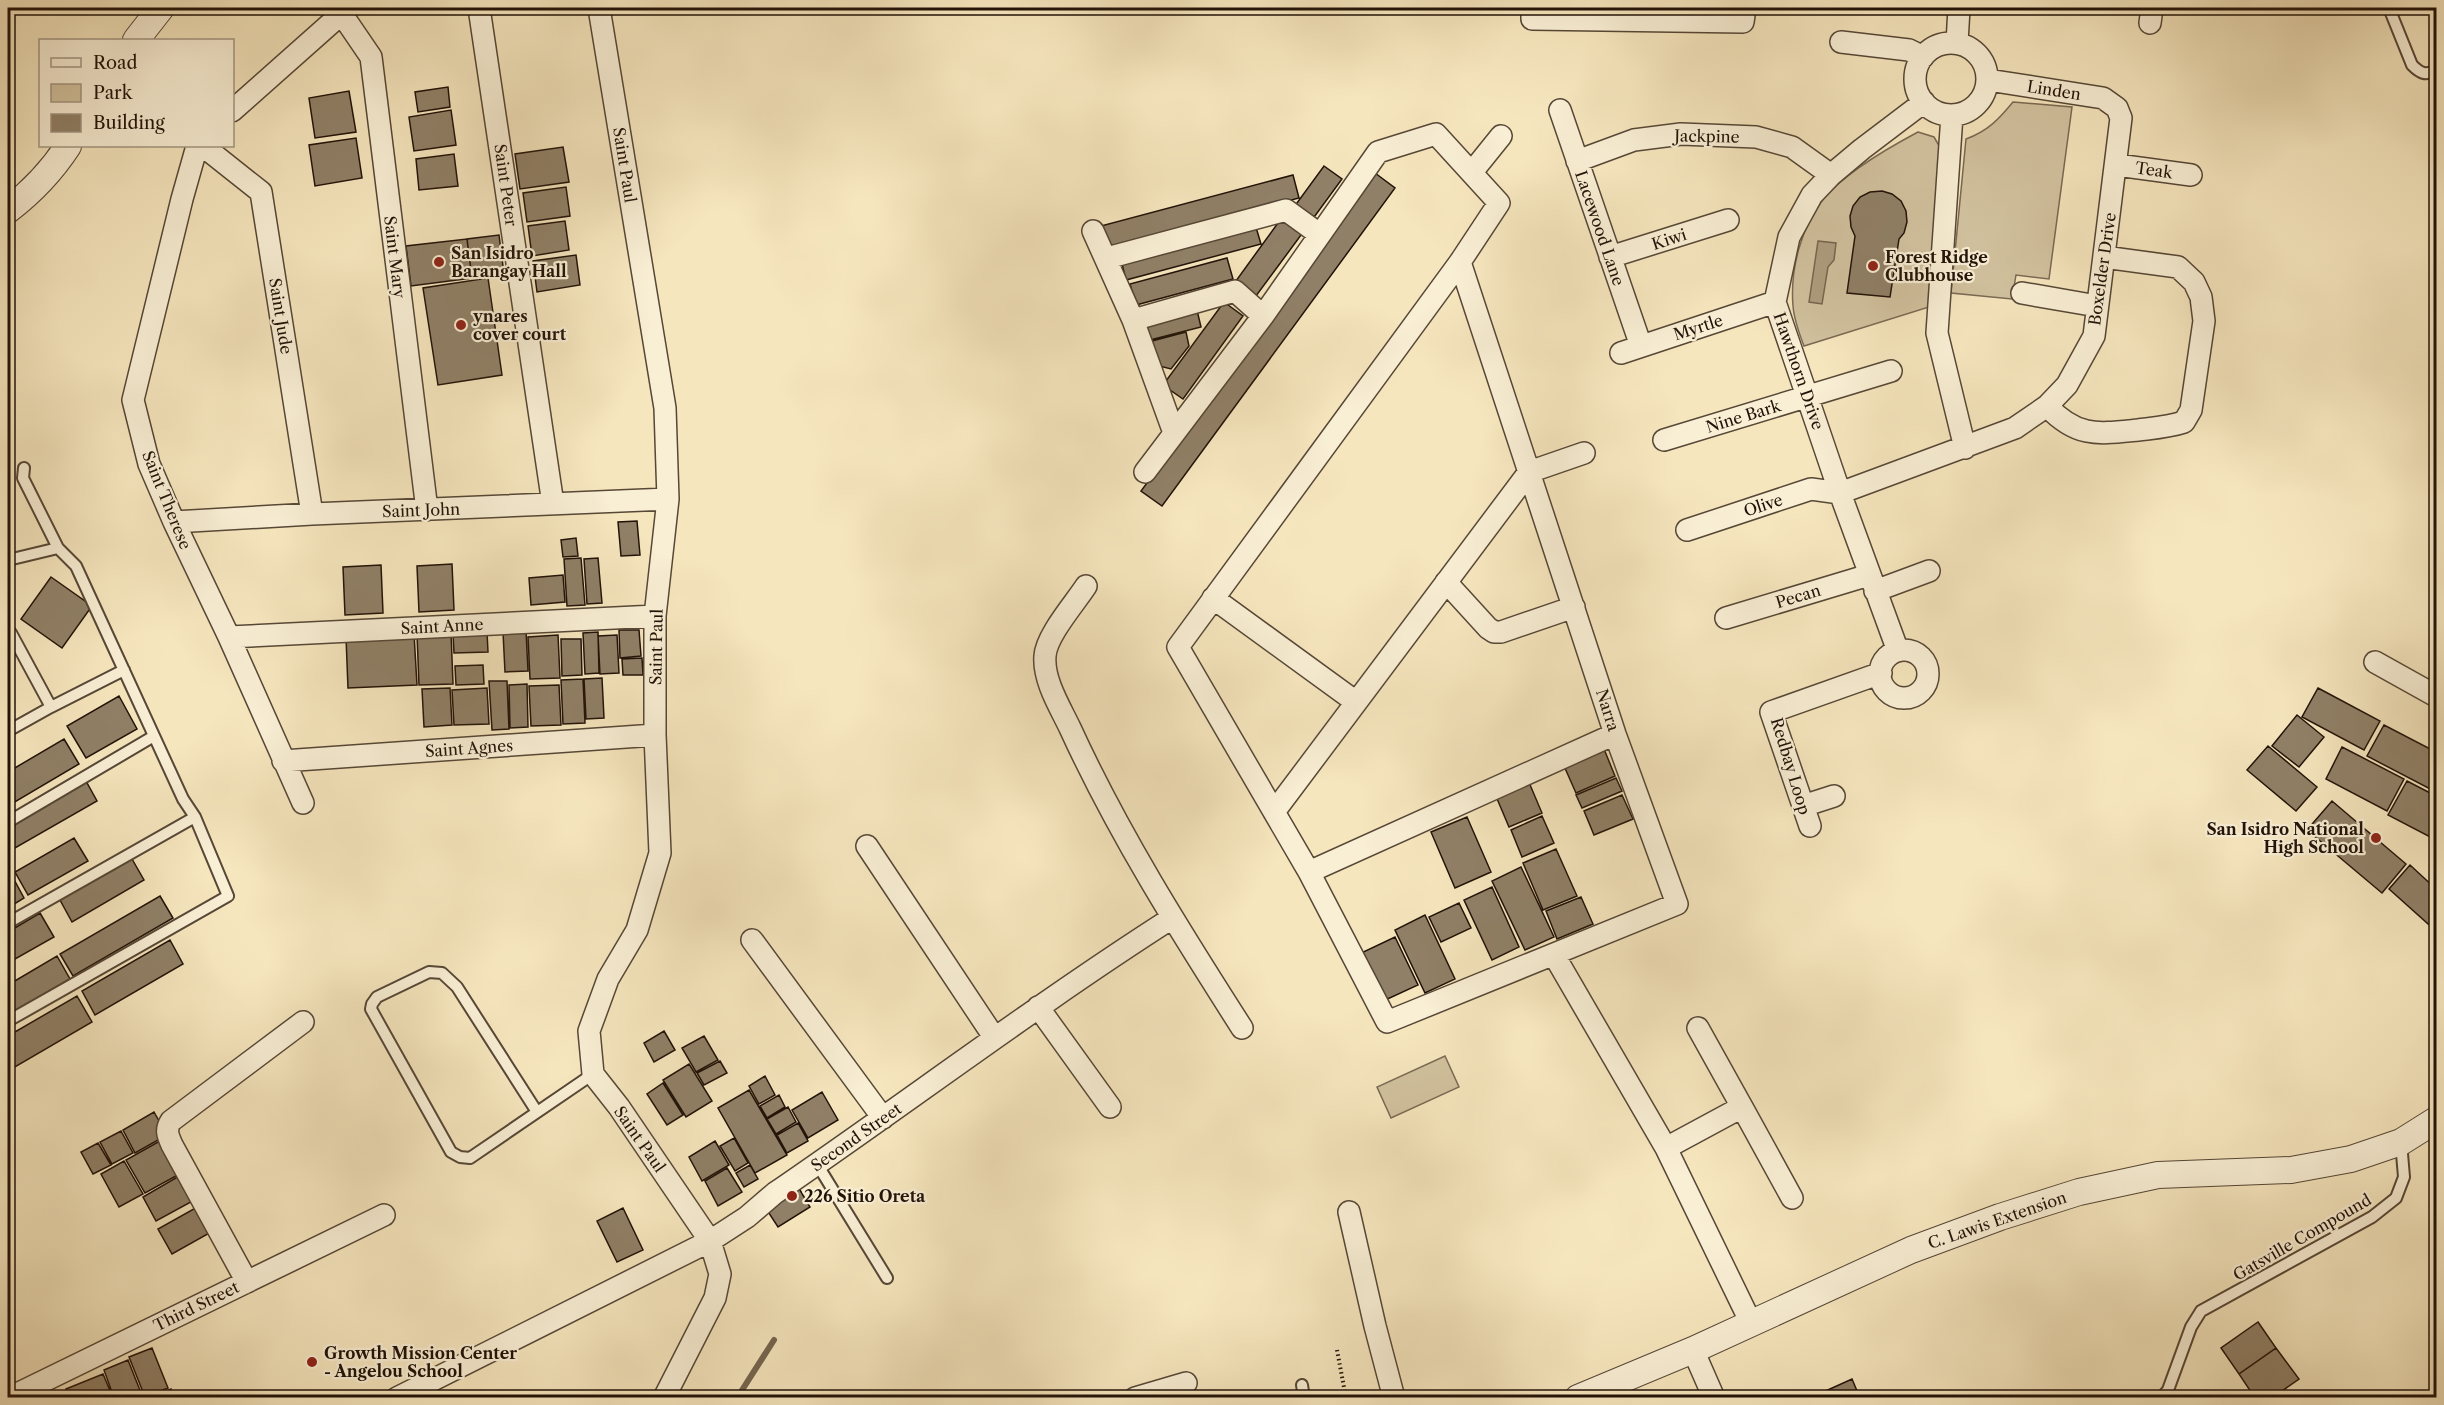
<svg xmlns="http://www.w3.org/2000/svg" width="2444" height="1405" font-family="'Libre Caslon Text',serif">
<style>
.green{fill:#d2c29f;stroke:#7a6a54;stroke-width:1.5}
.water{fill:#ae9e80;stroke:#766650;stroke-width:1.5}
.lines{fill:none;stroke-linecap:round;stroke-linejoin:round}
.stream{stroke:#766650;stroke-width:6}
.building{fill:#908067;stroke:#211208;stroke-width:1.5}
.service-casing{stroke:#564736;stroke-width:14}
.minor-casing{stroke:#564736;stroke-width:24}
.tertiary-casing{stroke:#564736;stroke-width:28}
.path{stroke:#211208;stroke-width:4;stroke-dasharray:1.5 3;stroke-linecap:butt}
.service{stroke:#f9efd5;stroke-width:10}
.minor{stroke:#f9efd5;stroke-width:21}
.tertiary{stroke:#f9efd5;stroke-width:26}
.poi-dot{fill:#8f2418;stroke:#f9efd5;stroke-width:2}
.labels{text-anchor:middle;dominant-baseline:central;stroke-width:4.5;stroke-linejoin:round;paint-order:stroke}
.street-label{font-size:16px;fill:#211208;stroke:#f9efd5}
.poi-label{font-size:16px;font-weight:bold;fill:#211208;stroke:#f9efd5;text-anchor:start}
</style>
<rect width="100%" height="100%" fill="#f6e6be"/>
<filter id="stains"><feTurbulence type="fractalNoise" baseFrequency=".00333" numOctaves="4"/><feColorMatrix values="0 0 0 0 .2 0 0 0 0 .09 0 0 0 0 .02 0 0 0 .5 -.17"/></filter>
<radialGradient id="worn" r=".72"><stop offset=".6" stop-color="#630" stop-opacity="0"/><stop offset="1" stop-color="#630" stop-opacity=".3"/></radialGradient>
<path class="green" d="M2013 102 2072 107 2049 279 2016 275 2012 299 1951 293 1966 139C1988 131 1999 119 2013 102Z
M1918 132 1934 137 1941 149 1929 307 1804 346C1799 333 1794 320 1793 306 1790 269 1801 227 1824 198 1846 172 1888 148 1918 132Z
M1445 1056 1459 1087 1391 1118 1377 1087Z"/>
<path class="water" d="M1818 241 1836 243 1834 260 1828 267 1822 304 1809 302Z"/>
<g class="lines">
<path class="stream" d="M737 1398 774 1340"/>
</g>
<path class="building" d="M448 87 450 107 418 112 415 92Z
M349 91 356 132 315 138 309 98Z
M451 110 456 145 414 151 409 117Z
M356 138 362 178 315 186 309 145Z
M563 147 569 182 520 189 515 154Z
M454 154 458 186 419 190 416 159Z
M1324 166 1342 179 1312 220 1294 207Z
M1375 173 1395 188 1162 506 1141 491Z
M1293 175 1299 198 1106 248 1101 226Z
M566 187 570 216 527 222 523 193Z
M1882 191 1892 194 1901 201 1906 211 1907 222 1904 233 1899 239 1890 297 1847 293 1855 236 1851 227 1850 216 1853 206 1860 197 1870 192Z
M1283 216 1304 231 1253 300 1233 285Z
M565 221 569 250 532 256 528 226Z
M1255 224 1261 244 1126 280 1121 260Z
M499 235 504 274 472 278 467 239Z
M467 239 472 278 411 286 406 246Z
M576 255 580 285 537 292 533 261Z
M1227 258 1233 279 1136 305 1130 284Z
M488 278 502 375 438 385 423 288Z
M1224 302 1243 316 1183 399 1163 385Z
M1196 306 1201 327 1150 340 1144 320Z
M1186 332 1189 346 1171 369 1159 366 1152 341Z
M637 521 640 555 621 556 618 522Z
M576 538 578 556 563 557 561 540Z
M581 558 585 605 567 606 564 559Z
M598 558 602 603 587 604 584 559Z
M452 564 454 610 419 612 417 566Z
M381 565 383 613 345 615 343 567Z
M563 575 565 602 531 605 529 578Z
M51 577 92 606 62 648 21 619Z
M619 630H639L641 656 620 658Z
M526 631 528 671 505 672 503 632Z
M487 632 488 652 454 653 453 634Z
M598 632 599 673 585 674 583 633Z
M451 633 453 684 419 685 417 634Z
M414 634 417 685 348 688 346 637Z
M558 635 560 678 530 679 528 637Z
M617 635 619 673 600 674 598 636Z
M561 639H581L582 675 562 676Z
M642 658 643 675H623L622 659Z
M483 665 484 684 456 685 455 666Z
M602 678 604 718 586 719 584 679Z
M583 679 585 723 563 724 561 680Z
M489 681H507L509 729 492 730Z
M527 684 528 727 510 728 509 685Z
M559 685 561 725 531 726 529 686Z
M450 688 452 725 424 727 422 689Z
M487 688 489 724 454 725 452 690Z
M2318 688 2380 721 2364 750 2302 717Z
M119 696 137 729 86 758 67 726Z
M2297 715 2324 737 2299 767 2272 746Z
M2384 725 2436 752V792L2367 756Z
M64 739 79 764 8 806V772Z
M2268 746 2317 787 2296 811 2247 770Z
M2342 747 2404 779 2387 811 2326 779Z
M1604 749 1615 776 1576 793 1564 766Z
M1616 778 1622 791 1582 808 1576 795Z
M1528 780 1542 813 1509 827 1495 794Z
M86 781 97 801 8 852V827Z
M2407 781 2436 796V840L2388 815Z
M1622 795 1633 819 1594 835 1584 811Z
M2332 801 2406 864 2382 893 2307 830Z
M1542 816 1554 843 1522 857 1511 830Z
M1467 817 1491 872 1455 888 1431 832Z
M74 838 88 861 28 895 15 872Z
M1556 849 1577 896 1543 910 1523 863Z
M132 859 144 880 72 922 60 900Z
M2410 865 2436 889V931L2389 889Z
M1521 867 1554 937 1525 950 1492 881Z
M11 874 24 898 8 908V876Z
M1492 887 1519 947 1492 960 1464 900Z
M160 896 173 918 73 976 60 954Z
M1581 897 1593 924 1557 939 1546 911Z
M1459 903 1471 928 1441 942 1429 917Z
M40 913 54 937 8 963V932Z
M1425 915 1455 979 1425 993 1395 930Z
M1395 937 1418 985 1381 1002 1359 954Z
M170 940 183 964 95 1015 82 991Z
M57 956 70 979 8 1015V985Z
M77 996 92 1022 8 1071V1036Z
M664 1031 675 1050 654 1062 644 1043Z
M704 1036 718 1060 696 1072 682 1048Z
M720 1061 727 1073 704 1085 697 1073Z
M689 1064 712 1101 686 1117 663 1080Z
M765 1076 775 1095 759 1104 749 1086Z
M663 1083 683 1115 667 1125 647 1094Z
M749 1090 787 1155 755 1173 718 1108Z
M822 1092 838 1120 808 1138 792 1110Z
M779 1095 785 1107 767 1118 760 1106Z
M788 1107 796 1122 776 1134 767 1119Z
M154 1112 167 1135 135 1153 123 1130Z
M798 1123 808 1141 787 1153 777 1135Z
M121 1131 133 1153 112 1164 100 1142Z
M167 1137 185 1171 145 1193 126 1160Z
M734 1138 748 1163 735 1171 720 1146Z
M715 1141 729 1165 702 1181 689 1157Z
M98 1143 111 1165 93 1174 81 1152Z
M124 1161 143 1194 119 1207 101 1174Z
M750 1165 758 1179 744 1187 736 1173Z
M727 1168 742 1192 718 1206 705 1181Z
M186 1172 200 1197 156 1221 143 1197Z
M797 1185 810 1207 778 1227 765 1207Z
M199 1206 213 1231 172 1254 158 1229Z
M623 1208 643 1250 617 1262 597 1221Z
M2258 1322 2276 1348 2239 1374 2221 1348Z
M152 1348 168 1388 145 1397 129 1357Z
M2276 1348 2299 1379 2272 1398H2255L2239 1374Z
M128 1360 143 1398H114L104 1370Z
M103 1374 113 1398H70L66 1389Z
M1852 1379 1860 1398H1810Z
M171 1389 174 1398H151Z"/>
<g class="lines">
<g class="service-casing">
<path id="service" d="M2389 8 2412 65C2421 74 2425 75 2436 71
M24 468 23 478 58 548
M8 560 58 548 76 566 183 799 195 817 228 896 8 1021
M8 634 11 633 51 707 124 670
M8 731 51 707
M8 822 154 736
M8 923 195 817
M537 1112 457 987 442 973 429 972 377 997 372 1004 371 1009 451 1152 460 1157 470 1158 593 1074
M817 1164 887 1278
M1302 1385 1304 1398
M2161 1398 2168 1390 2191 1327 2201 1311 2372 1217 2396 1198 2404 1177 2401 1142"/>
</g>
<g class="minor-casing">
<path id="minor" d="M479 8 553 504
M599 8 665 408 668 499 655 616V735L660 853 637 930 608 979 589 1031 593 1074 619 1107 710 1241 720 1274 715 1298 664 1398
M1532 8V19L1743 22 1745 8
M341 13 371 57 427 510
M2150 23 2152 8
M1841 42 1909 50 1923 57
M1957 43 1959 8
M1915 79a36 36 0 1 1 72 0a36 36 0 1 1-72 0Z
M1560 110 1641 346
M232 111 348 8
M1952 115 1937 333 1965 448
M197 146 182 199 133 400 149 464 174 522 229 637 303 803
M203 146 261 192 312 514
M1577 161 1634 140 1681 134 1756 137 1792 147 1831 175
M2117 165 2191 175
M1472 172 1501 136
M1093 231 1133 320 1174 433
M1610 257 1728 220
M1107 258 1286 210 1319 234
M2022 293 2097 306
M1133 320 1235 291 1263 316
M1621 353 1775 302
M2047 406C2077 438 2098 434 2138 430 2154 428 2169 427 2184 422L2191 410 2204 321 2201 297 2194 282 2178 267 2104 257
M1664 440 1891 371
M1145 472 1263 316 1378 152 1436 134 1499 203 1460 262 1178 647 1309 872 1387 1022 1677 904 1615 734 1460 262
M174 522 312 514 668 499
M1687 530 1811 489 1840 493 2015 428 2047 406 2067 385 2094 336 2121 118 2117 108 2103 98 1988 80
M1446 582 1488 628 1494 632H1501L1574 607
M1086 586C1075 603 1046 636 1045 656 1043 680 1060 707 1070 728 1118 833 1180 931 1242 1028
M1875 591 1929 571
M1213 598 1356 702
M1726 618 1869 575
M229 637 655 616
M1880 674a24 24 0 1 1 48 0a24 24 0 1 1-48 0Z
M1898 651 1840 493 1775 302 1789 237 1812 195 1831 175 1862 149 1924 102
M2375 662 2436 696
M283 761 655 735
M1803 806 1834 796
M1274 812 1529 472 1584 453
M1810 826 1771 712 1881 673
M867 846 994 1037
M1309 872 1615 734
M752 940 883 1118
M1554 955 1666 1148 1751 1323
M1038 1007 1110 1107
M1698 1028 1742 1107
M1666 1148 1742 1107 1792 1198
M1349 1212 1375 1326 1394 1398
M247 1282 172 1145C168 1136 165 1130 171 1121L303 1022
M1693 1350 1714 1398
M9 1398 384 1215
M397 1398 710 1241 747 1217 775 1193C908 1102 1036 1005 1172 918
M1135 1398 1186 1383"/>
</g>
<g class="tertiary-casing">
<path id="tertiary" d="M136 40 161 8
M8 210C33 191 51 172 68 146
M1578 1398 1693 1350 1911 1250 2000 1217 2079 1192 2158 1175 2291 1170 2351 1159 2401 1142 2436 1120"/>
</g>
<path class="path" d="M1337 1350 1346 1398"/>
<use href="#service" class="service"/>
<use href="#minor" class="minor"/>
<use href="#tertiary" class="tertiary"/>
</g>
<g class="poi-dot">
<circle cx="439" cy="262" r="6"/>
<circle cx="1873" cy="266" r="6"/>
<circle cx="461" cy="325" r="6"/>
<circle cx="2376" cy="838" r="6"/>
<circle cx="792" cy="1196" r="6"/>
<circle cx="312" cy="1362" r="6"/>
</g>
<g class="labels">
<g class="street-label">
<text transform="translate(2054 90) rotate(9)">Linden</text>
<text transform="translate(1707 136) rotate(1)">Jackpine</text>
<text transform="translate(625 165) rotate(81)">Saint Paul</text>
<text transform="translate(2154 170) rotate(8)">Teak</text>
<text transform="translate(506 185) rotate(82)">Saint Peter</text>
<text transform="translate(1600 228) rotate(71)">Lacewood Lane</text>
<text transform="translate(1669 239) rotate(-18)">Kiwi</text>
<text transform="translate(395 257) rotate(83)">Saint Mary</text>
<text transform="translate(2102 269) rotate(-82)">Boxelder Drive</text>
<text transform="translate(281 316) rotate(81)">Saint Jude</text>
<text transform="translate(1698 327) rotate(-18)">Myrtle</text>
<text transform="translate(1799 371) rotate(71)">Hawthorn Drive</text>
<text transform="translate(1743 416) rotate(-17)">Nine Bark</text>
<text transform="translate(167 500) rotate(68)">Saint Therese</text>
<text transform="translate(1763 505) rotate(-18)">Olive</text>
<text transform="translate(421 510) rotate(-2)">Saint John</text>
<text transform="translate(1798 596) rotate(-17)">Pecan</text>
<text transform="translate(442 626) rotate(-3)">Saint Anne</text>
<text transform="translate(656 647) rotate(-89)">Saint Paul</text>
<text transform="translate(1608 710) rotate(72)">Narra</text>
<text transform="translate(469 748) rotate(-4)">Saint Agnes</text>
<text transform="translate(1791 766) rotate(73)">Redbay Loop</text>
<text transform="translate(856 1137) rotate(-35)">Second Street</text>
<text transform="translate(640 1139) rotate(55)">Saint Paul</text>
<text transform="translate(1997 1220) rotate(-19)">C. Lawis Extension</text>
<text transform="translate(2302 1237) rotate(-30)">Gatsville Compound</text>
<text transform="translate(196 1306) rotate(-26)">Third Street</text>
</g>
<g class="poi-label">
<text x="451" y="253">San Isidro<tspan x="451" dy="18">Barangay Hall</tspan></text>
<text x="1885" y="257">Forest Ridge<tspan x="1885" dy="18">Clubhouse</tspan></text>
<text x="473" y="316">ynares<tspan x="473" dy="18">cover court</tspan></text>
<text x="2364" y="829" text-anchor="end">San Isidro National<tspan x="2364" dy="18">High School</tspan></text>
<text x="804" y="1196">226 Sitio Oreta</text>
<text x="324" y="1353">Growth Mission Center<tspan x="324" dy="18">- Angelou School</tspan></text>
</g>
</g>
<rect width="2444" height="1405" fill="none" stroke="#f6e6be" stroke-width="30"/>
<rect x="9" y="9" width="2426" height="1387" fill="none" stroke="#211208" stroke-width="3"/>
<rect x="15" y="15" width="2414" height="1375" fill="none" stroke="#211208" stroke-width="1.5"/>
<rect x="39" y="39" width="195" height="108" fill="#f9efd5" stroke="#a39783" stroke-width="1.5"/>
<rect x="51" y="58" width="30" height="9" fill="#f9efd5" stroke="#a39783" stroke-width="1.5"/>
<text x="93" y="69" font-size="18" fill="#211208">Road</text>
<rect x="51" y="84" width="30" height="18" fill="#d2c29f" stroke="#a39783" stroke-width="1.5"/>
<text x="93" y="99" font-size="18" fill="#211208">Park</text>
<rect x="51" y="114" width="30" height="18" fill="#908067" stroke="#a39783" stroke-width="1.5"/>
<text x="93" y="129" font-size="18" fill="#211208">Building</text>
<rect width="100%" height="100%" filter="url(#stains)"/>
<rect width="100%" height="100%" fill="url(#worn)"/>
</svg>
